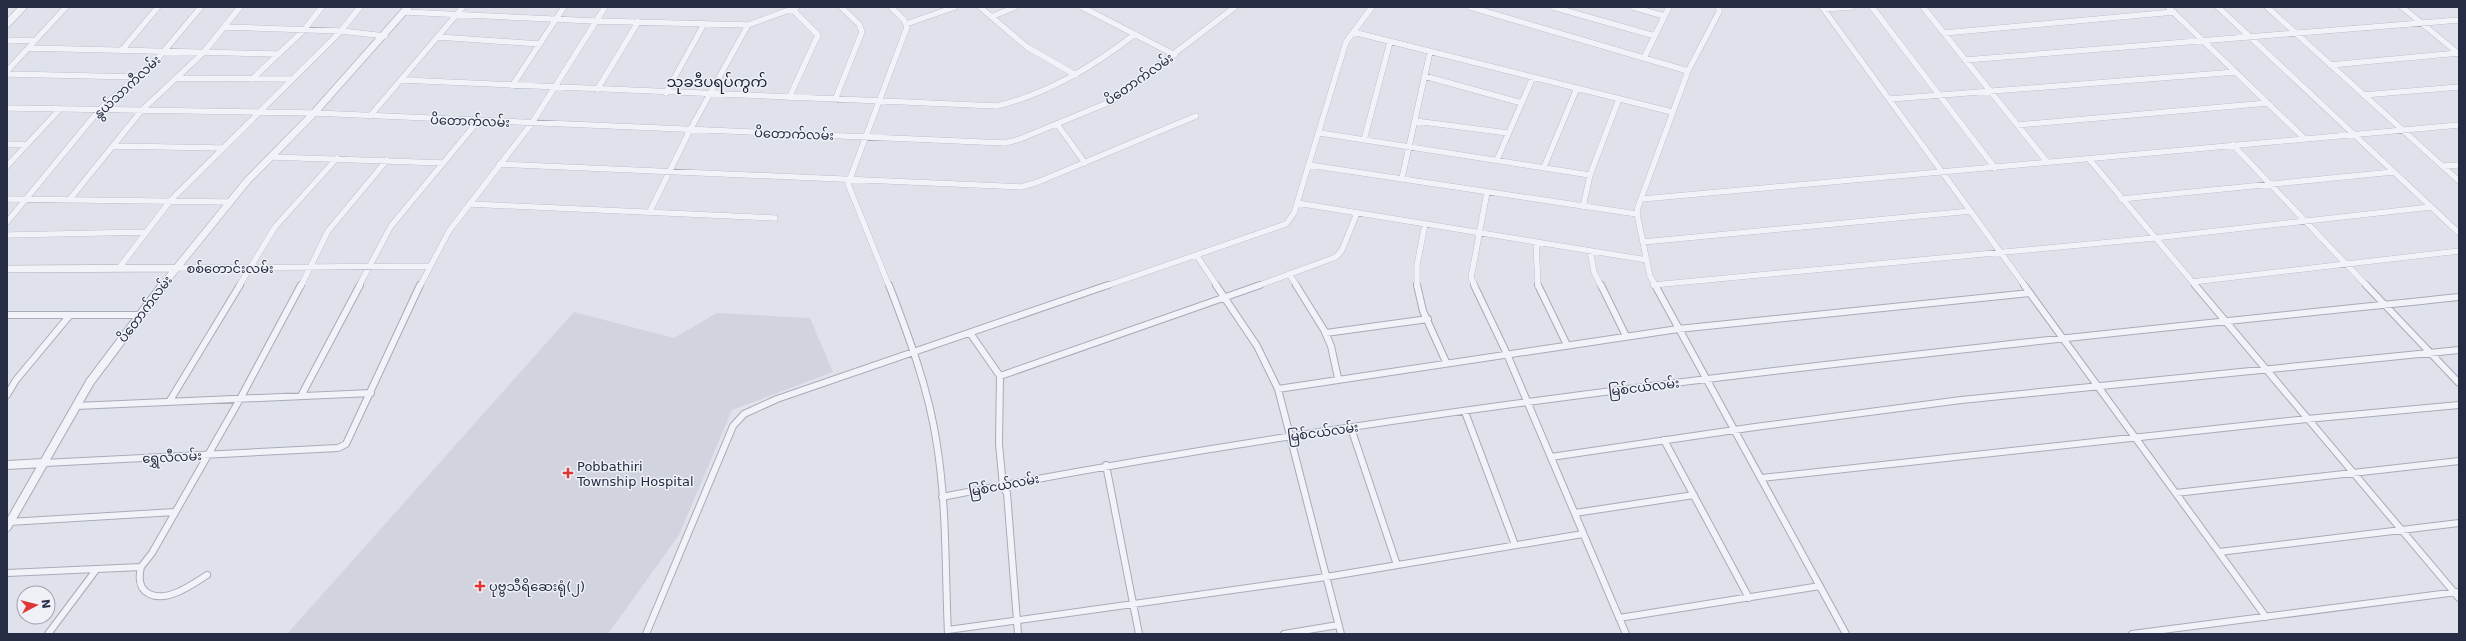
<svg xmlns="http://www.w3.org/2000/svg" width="2466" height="641" font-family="'DejaVu Sans','Noto Sans Myanmar',sans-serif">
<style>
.built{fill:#d1d4df}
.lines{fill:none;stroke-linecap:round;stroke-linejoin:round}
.minor-far1-casing{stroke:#a8abb8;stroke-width:6}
.minor-casing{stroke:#a8abb8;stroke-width:8}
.tertiary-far1-casing{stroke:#a8abb8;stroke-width:8}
.tertiary-casing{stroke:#a8abb8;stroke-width:10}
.minor-far1{stroke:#f2f3f8;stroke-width:5.5}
.minor{stroke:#f2f3f8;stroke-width:6}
.tertiary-far1{stroke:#f2f3f8;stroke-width:7}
.tertiary{stroke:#f2f3f8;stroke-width:8}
.poi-dot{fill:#de3736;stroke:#eff1f7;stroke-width:1.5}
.labels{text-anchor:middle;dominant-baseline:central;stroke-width:3;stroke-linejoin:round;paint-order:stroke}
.street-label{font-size:13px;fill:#262c43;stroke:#eff1f7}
.poi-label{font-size:13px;fill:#262c43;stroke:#eff1f7;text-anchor:start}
.quarter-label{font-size:15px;fill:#181d34;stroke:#eff1f7}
</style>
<rect width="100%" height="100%" fill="#dfe2ea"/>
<path class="built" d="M574 312 674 338 717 313 810 318 833 372 732 410 679 535 608 634H287Z"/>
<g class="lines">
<g class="minor-far1-casing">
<path id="minor-far1" d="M980 7 1027 47 1076 75
M1082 7 1175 55
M1470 7 1688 71
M1553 7 1655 36
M1633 7 1664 16
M1822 7 2025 286
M1872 7 1995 168
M1923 7 2047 162
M2168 7 2304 138
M2218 7 2459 233
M2267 7 2459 181
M2402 7 2459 54
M1824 9 1852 7
M404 12 595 21 748 25 797 7
M991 17 1015 7
M906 24 955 7
M224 27 341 31 385 36
M1353 32 1672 112
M1944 33 2174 12
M438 37 540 44
M7 41 35 40
M28 48 278 54
M122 50 158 7
M1644 58 1669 7
M1965 60 2459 20
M2330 65 2459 53
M7 71 66 7
M7 74 137 77
M1424 76 1522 103
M177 78 292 79
M252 79 304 30 322 7
M401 80 997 106C1049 93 1092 67 1134 35
M512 86 564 7
M597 90 638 22
M666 93 704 24
M2363 95 2459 87
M789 98 818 35 790 7
M1890 99 2236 72
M835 100 862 32 859 24 841 7
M7 108 314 113 1005 143 1020 139 1112 101 1235 7
M370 116 463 7
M1415 121 1508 133
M1057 124 1085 163
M2017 125 2268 103
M1320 133 1590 175
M1364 140 1390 42
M7 144 26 145
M2233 145 2367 286
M113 146 222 148
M271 157 444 163
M2089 159 2196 286
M1497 160 1533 77
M499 164 1021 187 1038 182 1196 116
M1309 165 1637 214
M7 166 60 109
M2443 166 2459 165
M1544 167 1577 88
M1402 178 1430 52
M7 199 228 202
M1642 199 2459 125
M2121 199 2393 172
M69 200 142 110 204 52 240 7
M1297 203 1647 260
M469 204 775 218
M1583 207 1590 175 1619 99
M650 211 690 130 748 25
M7 222 100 109 159 57 201 7
M7 235 146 232
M1536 242 1538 286
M1643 242 1971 211
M1590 251 1594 272 1601 286
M1197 256 1217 286
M119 268 170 201 341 31 360 7
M176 268 429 266
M1289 274 1297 286
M2192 282 2459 251
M1653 285 2154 238 2431 207
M239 286 275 227 337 158
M301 286 328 231 387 160
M359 286 391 226 478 121
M420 286 449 231 532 123 605 7
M889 286 848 184 907 27 904 20 891 7
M1106 286 1286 224 1294 213 1346 42 1372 7
M1257 286 1336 257 1342 250 1357 213
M1417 286V265L1425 224
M1475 286 1471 278 1487 192
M1656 286 1650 276 1637 214 1638 207 1688 71 1719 12V7"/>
</g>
<g class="minor-casing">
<path id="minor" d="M889 285C909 337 929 390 937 445 947 508 945 571 948 634
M1216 285 1257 346 1278 389 1341 634
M1296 285 1324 330 1331 346 1338 378
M1417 285 1423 311 1446 362
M1474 285 1507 354 1626 634
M1538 285 1567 345
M1601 285 1626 336
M1655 285 1846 634
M2024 285 2266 617
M2195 285 2459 598
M2366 285 2459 383
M7 315H141
M970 333 1000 376 999 444 1003 487 1007 493 1018 634
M1326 333 1428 319
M1000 376 1260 285
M1278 389 1678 329 2030 293
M7 395 16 380 70 315
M301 396 360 285
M169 402 240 285
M76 406 371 393
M1465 412 1515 545
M1351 428 1397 565
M1664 440 1749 598
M1551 457 1755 427 1961 400 2459 350
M44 463 338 448 346 444 420 285
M1106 465 1139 634
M1761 478 2307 419 2459 405
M2176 493 2459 461
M942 497C1443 399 1952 350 2459 297
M1575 513 1694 495
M9 522 175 512
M2219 552 2459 523
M141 567C134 596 157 602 180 591 189 587 198 581 207 575
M7 573 141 567 152 553 240 399 301 285
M1619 618 1820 586
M948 630 1326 577 1583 534
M48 634 96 570
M646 634 733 426 744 414 777 399 1108 285
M1284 634 1338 625
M2132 634 2457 592"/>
</g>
<g class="tertiary-far1-casing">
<path id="tertiary-far1" d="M7 24 23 7
M7 269 176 268
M162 286 247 181 314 113 408 7"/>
</g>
<g class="tertiary-casing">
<path id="tertiary" d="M7 465 44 463
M7 527 90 382 163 285"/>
</g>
<use href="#minor-far1" class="minor-far1"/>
<use href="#minor" class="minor"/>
<use href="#tertiary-far1" class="tertiary-far1"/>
<use href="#tertiary" class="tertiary"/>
</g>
<g class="poi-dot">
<path d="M566 467h4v4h4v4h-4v4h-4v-4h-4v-4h4z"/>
<path d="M478 580h4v4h4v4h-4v4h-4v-4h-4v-4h4z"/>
</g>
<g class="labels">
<g class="street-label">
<text transform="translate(1139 79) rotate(-35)">ပိတောက်လမ်း</text>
<text transform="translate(127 87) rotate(-43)">နွယ်သာကီလမ်း</text>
<text transform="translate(470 121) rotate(2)">ပိတောက်လမ်း</text>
<text transform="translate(794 134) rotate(2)">ပိတောက်လမ်း</text>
<text x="230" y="268">စစ်တောင်းလမ်း</text>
<text transform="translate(145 309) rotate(-53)">ပိတောက်လမ်း</text>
<text transform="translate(1644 387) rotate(-7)">မြစ်ငယ်လမ်း</text>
<text transform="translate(1323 432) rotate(-8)">မြစ်ငယ်လမ်း</text>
<text transform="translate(172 457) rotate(-3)">ရွှေလီလမ်း</text>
<text transform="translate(1004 485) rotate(-11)">မြစ်ငယ်လမ်း</text>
</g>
<g class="poi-label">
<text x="577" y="466">Pobbathiri<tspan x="577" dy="15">Township Hospital</tspan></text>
<text x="489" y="586">ပုဗ္ဗသီရိဆေးရုံ(၂)</text>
</g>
<g class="quarter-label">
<text x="717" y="82">သုခဒီပရပ်ကွက်</text>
</g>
</g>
<rect width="2466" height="641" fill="none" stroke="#262c43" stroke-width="16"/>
<g transform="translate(36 605) rotate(83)"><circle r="19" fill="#eff1f7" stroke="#9fa2af"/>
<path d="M0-3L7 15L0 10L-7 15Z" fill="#de3736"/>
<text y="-6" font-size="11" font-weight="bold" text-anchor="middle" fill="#262c43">N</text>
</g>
</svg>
